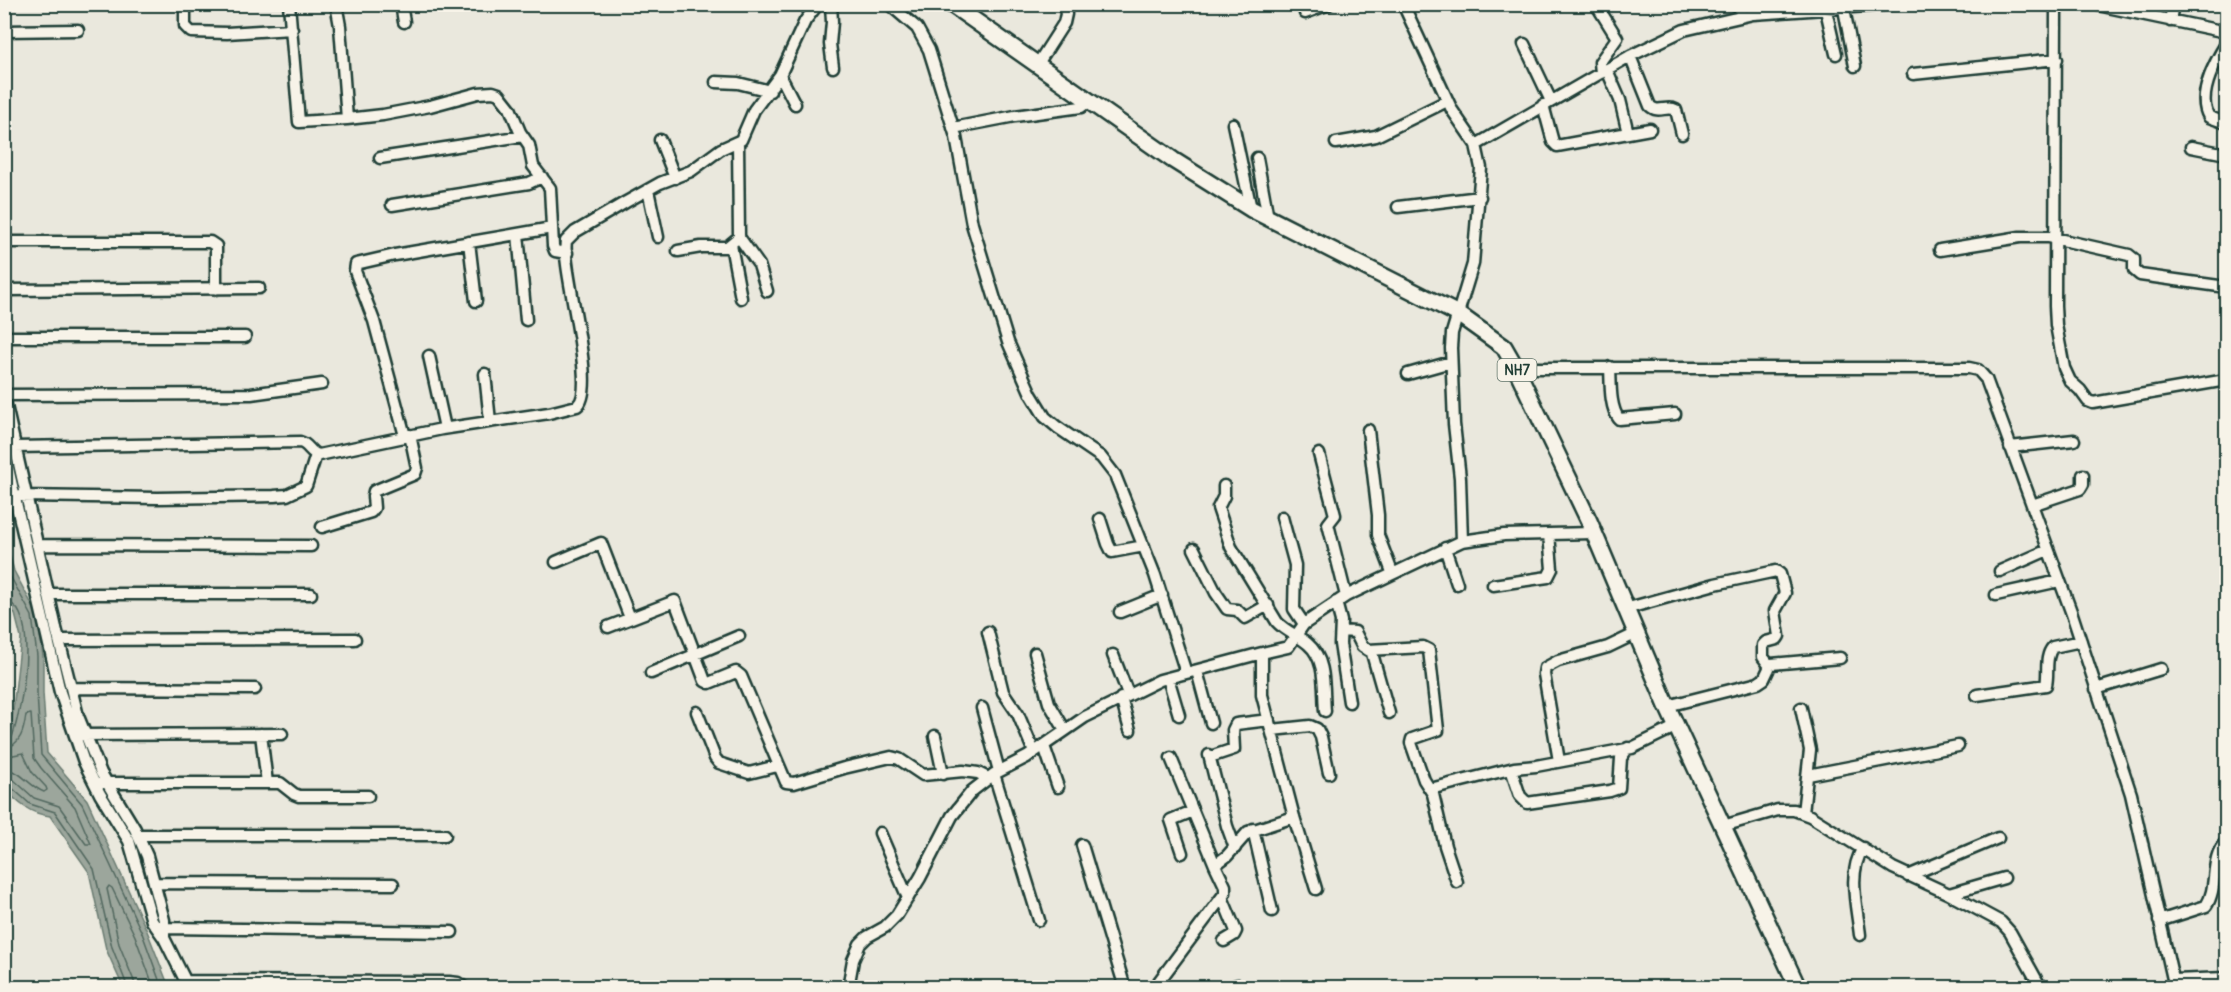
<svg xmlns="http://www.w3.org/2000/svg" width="2231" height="992" font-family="Pangolin,sans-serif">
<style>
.water{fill:#9ca69c;stroke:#6a7c72;stroke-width:1.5}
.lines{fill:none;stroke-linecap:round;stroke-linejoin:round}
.shore{stroke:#51675e;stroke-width:1.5}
.minor-casing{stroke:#1f3d34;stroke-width:15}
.highway-casing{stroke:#1f3d34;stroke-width:20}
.minor{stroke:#f7f3e8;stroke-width:10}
.highway{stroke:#f7f3e8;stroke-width:15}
.labels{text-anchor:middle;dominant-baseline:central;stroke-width:5;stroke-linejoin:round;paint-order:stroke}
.shield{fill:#f7f3e8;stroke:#60746a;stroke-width:1.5}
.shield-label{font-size:14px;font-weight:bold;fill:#1f3d34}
</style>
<rect width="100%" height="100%" fill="#eae8dd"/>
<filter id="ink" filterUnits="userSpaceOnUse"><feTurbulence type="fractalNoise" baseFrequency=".0167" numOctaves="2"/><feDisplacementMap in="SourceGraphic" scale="12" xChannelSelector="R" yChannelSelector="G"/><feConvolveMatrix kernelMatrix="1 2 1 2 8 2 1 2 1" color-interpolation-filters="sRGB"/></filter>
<g filter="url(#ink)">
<path class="water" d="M4 534 14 571 37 614 43 656V693L47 753 87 800 147 931 169 987H123L106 949 89 872 50 816C30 814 18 803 5 789V742L12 719 21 638 15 614 5 606Z"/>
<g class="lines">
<path class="shore" d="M4 556 9 574 32 616 37 656V694L41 755 82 804 142 933 162 988
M4 601C42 606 21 713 12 737L4 740
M4 748C21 746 24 729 26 715L31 714 34 758 41 768 75 807 91 844H86L59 806 34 798 14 780 4 778
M4 757 23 753 32 772 46 787 47 790 44 792C28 786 22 770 4 769
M4 786 11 787 30 804 55 812 94 869 112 947 128 988
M135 988 134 981 119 944 107 889 109 886 112 888 135 936 154 988"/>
<g class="minor-casing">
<path id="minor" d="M185 4V26L191 32 227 33 292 29
M289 4 299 122 347 119
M336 4 340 26 347 119 383 115 430 106 478 93 493 92 499 94 510 108 520 132 529 145 533 166 550 188 553 246 555 251 567 253
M401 4 404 22
M831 4 832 22 830 44 833 67
M889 4 917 28 929 50 956 137 972 224 1008 342 1031 394 1045 417 1057 427 1101 457 1115 475 1155 575 1186 673
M1403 4 1452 110 1476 145
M1596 4 1617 38 1600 62 1601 73
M1738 4 1742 16
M2056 4 2055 306 2056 325 2064 368 2070 381 2080 390 2088 401 2093 403 2226 380
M2093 4 2226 32
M1844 9 1855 66
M1826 10 1836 54
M1305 13 1329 4
M2170 21 2173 4
M4 31 78 30
M1524 44 1551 101
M2226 44C2215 62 2196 96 2209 117L2226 123
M1630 56 1650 106C1658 114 1667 105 1676 110L1682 134
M1037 65 1064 23 1066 14 1064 4
M1607 70 1620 100 1628 133
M1913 74 2057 59
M780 75 795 104
M716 82 738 83 770 91
M1543 105 1553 142 1557 146 1650 129
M1233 124 1251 209
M953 128 1015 116 1081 107 1089 101
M660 140 675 178
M1336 143 1376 136 1447 101
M2191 147 2226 154
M380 158 522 136
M1257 158 1268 218
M648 190 658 237
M392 205 529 183 542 177
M1398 207 1480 197
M518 234 526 320
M739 237 759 265 767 291
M4 242H210L216 246V289
M469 242 476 301
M731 245 741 298
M1940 250 2020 237H2049L2129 255 2134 259V270L2140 275 2226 287
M678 251 701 247H727L739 237 738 142
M4 290 259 288
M4 337H245
M429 356 445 428
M1610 367C1611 382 1609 406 1619 419L1675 414
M1516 368H1969L1978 370 1986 379 2072 614 2131 794 2175 988
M485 374 490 421
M1408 374 1451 362
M4 395 251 394 322 384
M4 397 56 628 78 716 101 773 135 829 147 856 164 920V938
M1368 430 1378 515V535L1392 572
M405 436 374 321 355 271 356 264 395 255 552 228
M15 447 300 442C309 444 310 454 319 455L442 429 549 413 577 406C599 390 561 269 566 241L575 232 626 202 660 183 691 171 721 149 741 140 754 110 780 75 805 21 818 4
M2010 447 2074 440
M4 451 60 692 84 762 100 794 129 841 152 921 164 938 189 988
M1319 454 1335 515 1328 524 1346 596
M1224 486V496L1218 508 1231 547 1277 622C1286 632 1298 635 1308 644 1327 660 1323 689 1325 711
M21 496 158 498 274 496 287 495 306 486 316 455
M2032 505 2080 489 2083 484V475
M1282 517 1295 565 1294 609 1304 624
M1100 519 1108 544 1112 552 1144 546
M322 527 371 512 374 508 373 496 374 491 415 474 417 468 410 435
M1462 541 1460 478 1454 424 1451 348 1452 333 1473 264 1481 168 1476 145 1630 56 1684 30 1753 14 1896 4
M37 545 311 546
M1445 548 1457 584
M1194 549 1216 593 1227 609 1237 610 1245 618 1268 605
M556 562 601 543 630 618
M2000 571 2048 550
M1493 585 1548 577 1552 569 1549 534
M48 594H311
M1996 595 2059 581
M1336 602 1341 621 1340 644 1349 702
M1625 609 1715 584 1776 571 1780 574 1785 593 1775 611 1779 636 1777 639 1766 642 1763 645V657L1769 665
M1120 612 1162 595
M608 627 675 601 705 681 709 683 736 672 741 676 786 782 794 783 844 768 891 757 899 759 923 775 963 771 978 773 988 778
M1341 631 1355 632 1362 646 1368 650 1423 647 1429 650 1438 730 1412 739 1411 743 1424 780 1433 794 1445 846 1457 882
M988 632 1003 692 1018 714 1034 752
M59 640 355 639
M1371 650 1389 713
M1035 653 1049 703 1065 730
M1113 655 1128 694
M1197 671 1211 723
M651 673 739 636
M1168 678 1179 715
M71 688 255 689
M2096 689 2161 669
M1977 695 2046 685C2049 673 2044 657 2053 647L2081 641
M1121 698 1130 730
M1667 706 1758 683 1764 679 1771 664 1840 658
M982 708 999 771
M1801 708 1810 750 1803 813
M697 712 715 758 719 763 749 773 777 766
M1272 730 1310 726 1317 729 1321 737 1329 773
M261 734 267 783
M80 735 282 734
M935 736 943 774
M1044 746 1058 787
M1209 755 1227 826 1235 848
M1216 755 1234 749 1233 730 1236 724 1269 720
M1171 758 1215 865
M1559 761 1544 674 1545 668 1558 661 1608 647 1635 634
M1511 769 1520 796 1527 803 1610 791 1619 788 1621 758 1628 748
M994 774 1039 920
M1808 775 1958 746
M101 783H280L294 794 299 796H368
M1430 789 1514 768 1536 766 1632 748 1677 726
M1723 826 1778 810H1794L1810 816 1893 868 1949 894 2001 922 2010 932 2041 988
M1253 829 1272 911
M880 833 908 898
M138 835H445
M1082 845 1125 988
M1182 853 1171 820 1193 811
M1908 876 1998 838
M155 883 393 884
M1316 889 1294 817 1262 695V653L1288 647 1304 624 1346 596 1462 541 1504 535 1593 533
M1949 894 2004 878
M1222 897 1236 931 1234 935 1224 941
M2159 921 2206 906C2219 887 2209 858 2226 842
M165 928 452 932
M1860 935C1857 907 1847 873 1863 848
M2174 980 2226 978
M186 981 449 982 458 983 465 988
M848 988 853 960 860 944 867 937 885 927 897 915 920 878 952 816 972 791 994 774 1027 757 1085 717 1160 680 1262 653
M1154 988 1225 893V886L1215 865 1227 856 1248 832 1294 817
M1228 988 1238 985"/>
</g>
<g class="highway-casing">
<path id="highway" d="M951 4 1173 160 1251 209 1458 314 1504 347 1516 368 1589 521 1667 706 1798 988"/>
</g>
<use href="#minor" class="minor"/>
<use href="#highway" class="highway"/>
</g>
</g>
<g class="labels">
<rect class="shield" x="1497.5" y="359" width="39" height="22" rx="4.5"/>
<g class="shield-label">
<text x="1517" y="370">NH7</text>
</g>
</g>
<rect width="2231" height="992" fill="none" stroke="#f7f3e8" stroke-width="24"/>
<rect x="12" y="12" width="2207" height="968" fill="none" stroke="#1f3d34" stroke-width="2" filter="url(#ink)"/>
</svg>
